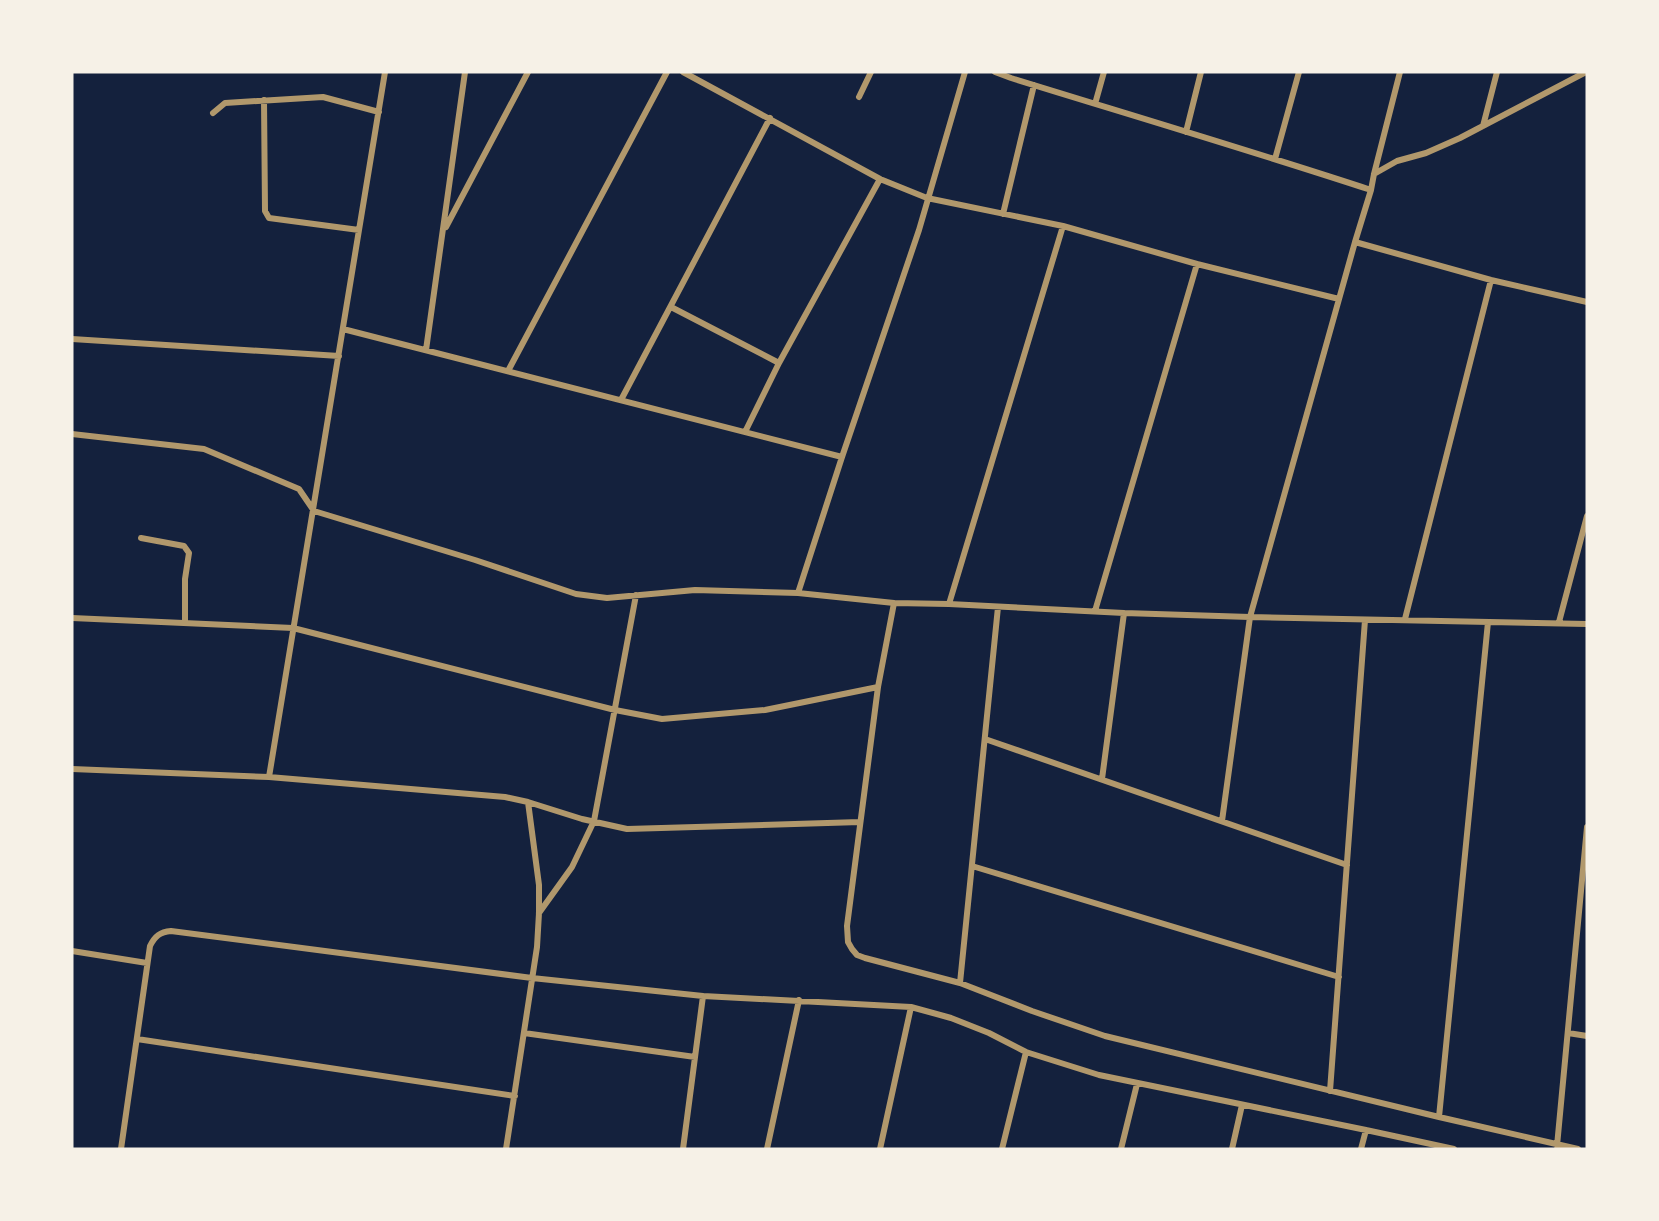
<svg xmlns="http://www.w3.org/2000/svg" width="1659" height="1221" font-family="'Sofia Sans Condensed',sans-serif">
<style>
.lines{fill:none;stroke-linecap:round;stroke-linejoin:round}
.minor{stroke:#b1986c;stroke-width:6}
</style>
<rect width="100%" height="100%" fill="#14213d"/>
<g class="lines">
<path class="minor" d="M683 72 880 179 927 198 1063 226 1197 264 1339 299
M995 72 1011 78C1131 115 1252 151 1371 190
M859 97 871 72
M264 100 265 211 269 218 359 230
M1095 104 1104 72
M213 113 225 103 323 97 379 112
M1483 126 1497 72
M1186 132 1201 72
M1275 159 1299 72
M1374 174 1397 161 1426 153 1460 138 1586 72
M1003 214 1034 85
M446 227 528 72
M1355 242 1491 280 1587 302
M671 307 779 363 745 432
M343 329 842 457
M72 339 339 356
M426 350 465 72
M779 363 880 179
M508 371 667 72
M621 400 770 118
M72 434 204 449 299 489 314 511 475 560 576 594 607 598 695 590 798 593 894 603 949 604 1124 613 1250 617 1587 624
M141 538 184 546 189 553 185 579V623
M798 593 842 457 919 230 965 72
M894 603 878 687 847 926 848 942 852 949 857 955 865 958 960 983 1032 1011 1105 1036 1439 1117 1578 1149
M949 604 1063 226
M1095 611 1197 264
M72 618 293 628 615 710 662 719 765 710 878 687
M1405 619 1491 280
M1559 622 1587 516
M985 739 1347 865
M72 769 269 777 505 797 528 802 582 819 627 829 860 822
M269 777 385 72
M1102 779 1124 613
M1222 821 1250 617 1355 242 1371 190 1374 174 1400 72
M972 866 1339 977
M539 913 572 867 594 821 636 595
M72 951 147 963
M960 983 998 607
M524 1033 695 1057
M1568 1033 1587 1036
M137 1039 515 1096
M1330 1091 1365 620
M1439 1117 1488 622
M1557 1146 1587 827
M121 1149 150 946C155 936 160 932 171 931L532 978 703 996 911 1007 951 1018 989 1033 1026 1052 1099 1075 1366 1130 1454 1149
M506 1149 537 947 539 913V885L528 802
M683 1149 703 996
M767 1149 799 1000
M880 1149 911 1007
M1002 1149 1026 1052
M1121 1149 1137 1084
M1232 1149 1242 1105
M1361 1149 1366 1130"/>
</g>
<rect width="1659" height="1221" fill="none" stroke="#f6f1e7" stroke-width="147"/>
</svg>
